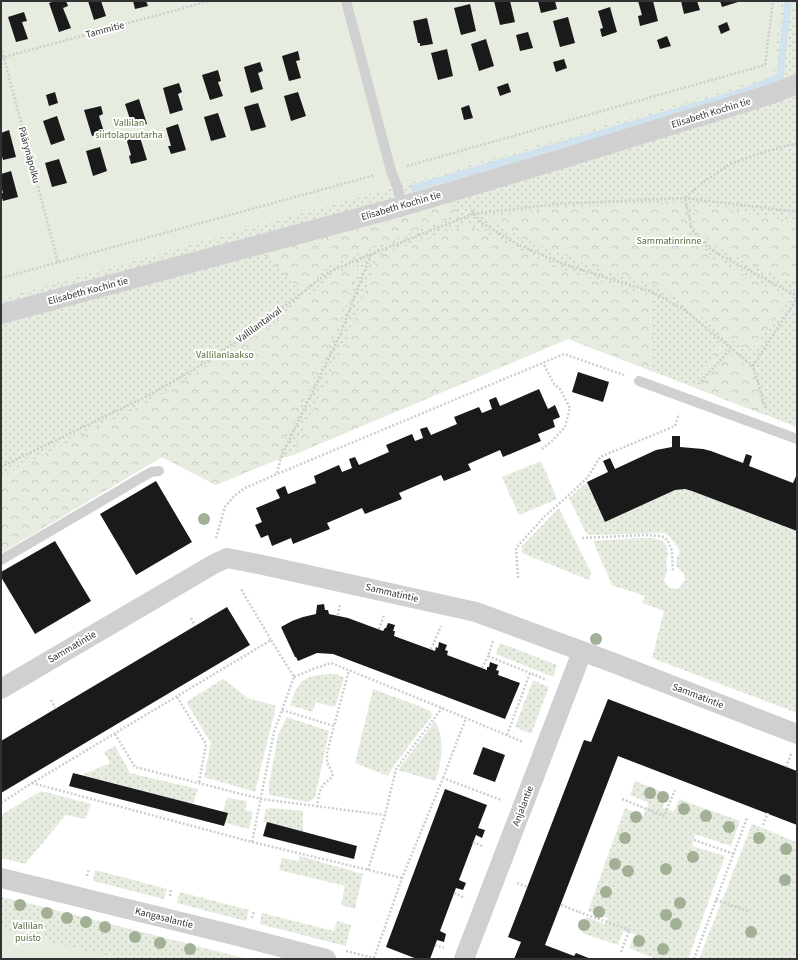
<svg xmlns="http://www.w3.org/2000/svg" width="798" height="960" font-family="'Source Sans 3',sans-serif">
<style>
.grass{fill:url(#grass-dots)}
.forest{fill:url(#forest-crowns)}
.garden{fill:#e6ecdf}
.lines{fill:none;stroke-linecap:round;stroke-linejoin:round}
.stream{stroke:#cfe2ee;stroke-width:7}
.building{fill:#1a1a1a}
.path{stroke:#cdcdcd;stroke-width:2.5;stroke-dasharray:2 2;stroke-linecap:butt}
.lane{stroke:#d0d0d0;stroke-width:10}
.street{stroke:#d0d0d0;stroke-width:20}
.tree{fill:#a2b095}
.labels{text-anchor:middle;dominant-baseline:central;stroke-width:4;stroke-linejoin:round;paint-order:stroke}
.street-label{font-size:10px;fill:#333;stroke:#fff}
.park-label{font-size:10px;fill:#56703f;stroke:#fff}
</style>
<defs>
<pattern id="grass-dots" width="8" height="8" patternUnits="userSpaceOnUse"><rect width="8" height="8" fill="#e6ecdf"/><path d="M2 2h.1M6 6h.1" fill="none" stroke="#c6cbc0" stroke-width="1.8" stroke-linecap="round"/></pattern>
<pattern id="forest-crowns" width="20" height="18" patternUnits="userSpaceOnUse"><rect width="20" height="18" fill="#e6ecdf"/><path d="M2 6a3 3 0 1 1 6 0M12 15a3 3 0 1 1 6 0" fill="none" stroke="#c6cbc0"/></pattern>
</defs>
<rect width="100%" height="100%" fill="#fff"/>
<path class="grass" d="M781 1H797V427L568 339 291 456 276 460 216 485 162 457 1 553V298L397 186 772 76Z
M541 461 557 499 519 515 502 477Z
M587 482 606 522 675 490 685 489 692 491 797 531V713L652 658 664 611 642 603 645 596 612 585 593 541 638 538H654L660 540 665 543 667 548 668 554 666 560 667 571 664 580C668 588 670 588 678 589L685 580 684 574 676 566 677 557 680 552 678 548 670 537 664 533 591 535 586 533 569 498Z
M559 508 591 572 589 580 522 553V546Z
M500 643 557 665 553 677 496 654Z
M328 674H337L344 678 335 707 316 702 312 712 290 705C299 681 302 676 328 674Z
M223 679 248 698 276 706 255 792 204 777 211 743 186 702Z
M533 680 549 687 531 734 515 727Z
M373 689 429 710 432 714 431 717 395 764 388 776 355 763Z
M287 717 329 731 315 798 308 802 269 795V785L278 735Z
M435 721C436 724 438 727 439 730 444 746 441 766 435 781L398 770Z
M115 746 130 773 198 789 193 804 82 775 110 763 104 752Z
M635 781 668 794 662 808 667 809 674 812 679 799 740 821 731 846 695 834 692 846 725 856 688 959H656L629 948 635 934 623 931 618 945 582 933 586 917 605 924 608 918 588 911 625 808 643 816 649 803 630 795Z
M41 791 91 804 85 819 66 815 25 864 1 858V815Z
M227 798 247 801 245 810 253 812 249 829 225 823 227 813 223 811Z
M272 808 303 811V832L267 822H263L266 809Z
M752 824 797 842V959H699Z
M300 856 363 874 355 909 341 905 345 886 279 870 282 858 298 861Z
M95 870 167 889 164 899 93 881Z
M180 892 249 910 246 921 177 903Z
M1 897 32 904 248 959H1Z
M262 913 334 931 337 921 351 925 346 946 260 924Z"/>
<path class="forest" d="M681 202 687 232 707 255 790 299 757 344 747 351 659 286 592 266 522 238 486 218 556 208Z
M450 204 456 208 458 212 448 219 338 261 327 267 300 289 262 253 433 207Z
M695 204 797 222V286L714 246 698 229 694 211Z
M466 225 474 228 559 269 651 297 653 330 652 371 568 339 291 456 351 329 378 256Z
M360 263 357 276 336 331 276 460 216 485 162 457 1 553V476L154 399 265 330 333 276Z
M720 347 750 368 764 415 693 387Z"/>
<path class="garden" d="M1 1H781L773 76 397 186 1 298Z
M1 930 119 959H1Z"/>
<g class="lines">
<path class="stream" d="M414 188 743 92 780 77 788 1"/>
</g>
<path class="building" d="M55 1H66L68 6 63 8 71 28 59 32 49 3Z
M88 1H101L106 16 94 20Z
M133 1H146L148 6 135 9Z
M494 1H510L515 22 500 25Z
M538 1H555L557 9 541 13Z
M638 1H653L658 21 640 26 638 16 642 15Z
M681 1H697L700 10 684 14Z
M720 1H738V2L722 7Z
M470 4 476 31 461 35 454 8Z
M610 7 617 32 602 37 600 29 603 28 598 11Z
M24 12 27 21 22 22 28 39 16 42 8 17Z
M568 17 575 43 560 47 553 21Z
M427 18 433 44 420 46V43H418L413 21Z
M727 22 730 30 721 34 718 26Z
M528 32 533 48 520 51 516 35Z
M667 36 671 46 660 49 657 40Z
M486 39 494 66 479 71 471 44Z
M447 49 453 76 438 80 431 53Z
M298 51 300 60 296 61 301 78 289 81 282 56Z
M564 59 567 68 556 72 553 62Z
M260 62 263 71 258 73 263 89 251 93 244 67Z
M218 70 221 81 218 82 223 96 210 100 202 75Z
M179 83 182 92 178 94 183 110 170 114 163 88Z
M508 83 511 92 500 96 497 87Z
M55 92 58 103 49 106 46 95Z
M298 92 306 116 291 121 284 96Z
M139 99 147 124 133 128 125 104Z
M258 103 266 127 251 131 244 107Z
M469 105 473 118 464 120 461 108Z
M101 106 103 114 99 116 104 132 92 136 84 110Z
M218 113 226 137 211 141 204 117Z
M57 116 65 140 51 145 43 121Z
M178 124 186 150 171 154 168 146H171L166 128Z
M9 130 16 157 3 160 1 153V133Z
M139 134 147 160 131 164 129 156 131 155 126 138Z
M100 147 107 171 93 176 86 151Z
M59 159 67 183 52 187 45 163Z
M11 171 18 197 3 201 1 195V193H3L1 186V174Z
M578 372 609 382 603 402 572 392Z
M539 389 548 409 555 405 560 417 553 420 555 427 538 434 541 441 503 457 500 450 468 464 471 470 444 481 441 475 399 493 402 499 365 514 362 508 327 523 330 529 293 544 291 538 272 546 268 535 261 538 255 525 262 522 256 508 280 498 276 490 285 486 288 494 316 483 314 476 339 465 342 472 352 468 349 459 355 457 359 465 389 452 386 445 412 434 415 441 423 438 420 429 427 427 431 435 457 424 454 417 479 407 482 413 492 409 489 400 496 397 500 406Z
M672 436H680V447L703 449 711 451 743 463 746 454 752 456 749 466 793 483 797 474V531L692 491 685 489 675 490 605 522 587 482 608 472 603 461 610 458 615 469 656 450 672 447Z
M156 481 192 542 136 575 100 514Z
M55 541 91 601 35 634 1 577V572Z
M324 604 325 610H328L329 614 348 618 383 631 385 628H386L388 623 395 625 393 631H395L394 636 435 651 436 647 438 648 439 642 447 645 445 650 448 651 447 655 487 670V667H489L490 662 498 665 496 670 499 671 498 675 520 683 505 719 333 654 317 653 298 661 296 657H295L281 627 292 621 303 617 316 614 317 605Z
M227 607 250 645 1 793V741Z
M608 699 797 771V825L618 756 545 945 574 956 576 953 591 959H514L521 942 508 937 584 740 591 742Z
M483 747 505 755 495 782 473 774Z
M73 773 228 813 224 826 69 786Z
M445 789 487 805 478 828 485 830 482 838 476 835 459 880 466 883 463 890 456 888 447 912 440 931 446 934 444 942 437 940 430 959H417L386 947Z
M267 822 357 846 354 859 263 836Z"/>
<g class="lines">
<path class="path" d="M1 47 58 262
M1 58 209 1
M797 143 764 152 730 164 702 183 685 198 692 230 711 250 797 296
M407 166 765 65 773 1
M473 214 556 204 685 198 797 212
M474 214 482 223 517 244 563 264 652 292 683 309 753 366 764 403 766 409
M1 278 375 175
M753 366 797 298
M698 384 731 349
M542 449 553 440 565 427 570 408 560 389 554 384 543 363
M1 467 151 394 206 362 259 326 329 272 371 254 473 214 471 208
M277 473 281 457 340 335 371 254
M216 538 225 507 234 496 245 488 277 474 564 354 624 375
M582 538 646 535 658 536 664 537 668 541 672 551 673 572
M518 578 516 548 545 516 571 493 588 477 600 457 675 426 679 414
M338 615 340 604
M191 618 195 626
M379 629 384 615
M493 641 488 656 530 673
M431 649 441 626
M482 668 488 656
M294 677 313 669 331 663 442 708 523 742
M177 697 206 744 199 783
M51 700 56 709
M282 710 334 726 349 670
M115 734 135 767 261 799 385 815
M507 735 530 673 547 680
M786 767 791 754
M443 778 466 718
M32 783 252 842 402 878
M622 799 664 816 675 790
M1 803 32 783 271 640 241 589
M317 807C318 799 319 790 324 784 328 780 331 780 333 774L327 762V753L334 726
M763 825 768 813
M694 840 734 854
M252 842 274 732 294 677 271 640
M473 842 484 847
M368 870 385 815 396 769 442 708
M87 876 89 869
M517 883 528 887
M454 893 465 898
M170 896 171 890
M716 900 748 911
M561 905 579 912
M579 912 630 930 628 933
M252 918 254 911
M435 945 444 948
M346 951 377 959
M621 952 628 933
M374 958 402 878 443 778 501 800
M694 959 747 818"/>
<path class="lane" d="M346 1 391 171 397 186 403 206
M639 381 797 439
M1 560 151 472 159 471"/>
<path class="street" d="M1 314 403 206 558 160 772 94 797 84
M1 689 214 564 227 558 263 565 476 612 614 663 797 734
M1 878 238 936 326 959
M464 959 582 652"/>
</g>
<g class="tree">
<circle cx="204" cy="519" r="6"/>
<circle cx="596" cy="639" r="6"/>
<circle cx="650" cy="793" r="6"/>
<circle cx="663" cy="797" r="6"/>
<circle cx="684" cy="809" r="6"/>
<circle cx="706" cy="816" r="6"/>
<circle cx="636" cy="817" r="6"/>
<circle cx="729" cy="827" r="6"/>
<circle cx="625" cy="838" r="6"/>
<circle cx="759" cy="838" r="6"/>
<circle cx="786" cy="849" r="6"/>
<circle cx="693" cy="857" r="6"/>
<circle cx="615" cy="864" r="6"/>
<circle cx="666" cy="869" r="6"/>
<circle cx="628" cy="871" r="6"/>
<circle cx="785" cy="880" r="6"/>
<circle cx="606" cy="892" r="6"/>
<circle cx="680" cy="903" r="6"/>
<circle cx="20" cy="905" r="6"/>
<circle cx="599" cy="912" r="6"/>
<circle cx="47" cy="913" r="6"/>
<circle cx="666" cy="915" r="6"/>
<circle cx="67" cy="918" r="6"/>
<circle cx="86" cy="922" r="6"/>
<circle cx="676" cy="924" r="6"/>
<circle cx="584" cy="925" r="6"/>
<circle cx="105" cy="927" r="6"/>
<circle cx="751" cy="932" r="6"/>
<circle cx="135" cy="937" r="6"/>
<circle cx="639" cy="941" r="6"/>
<circle cx="160" cy="943" r="6"/>
<circle cx="190" cy="949" r="6"/>
<circle cx="663" cy="949" r="6"/>
</g>
<g class="labels">
<g class="street-label">
<text transform="translate(105 30) rotate(-15)">Tammitie</text>
<text transform="translate(711 113) rotate(-17)">Elisabeth Kochin tie</text>
<text transform="translate(29 155) rotate(75)">Päärynäpolku</text>
<text transform="translate(401 206) rotate(-16)">Elisabeth Kochin tie</text>
<text transform="translate(88 291) rotate(-15)">Elisabeth Kochin tie</text>
<text transform="translate(259 325) rotate(-36)">Vallilantaival</text>
<text transform="translate(392 593) rotate(13)">Sammatintie</text>
<text transform="translate(72 647) rotate(-30)">Sammatintie</text>
<text transform="translate(698 696) rotate(21)">Sammatintie</text>
<text transform="translate(523 806) rotate(-69)">Anjalantie</text>
<text transform="translate(164 918) rotate(14)">Kangasalantie</text>
</g>
<g class="park-label">
<text x="129" y="123">Vallilan<tspan x="129" dy="12">siirtolapuutarha</tspan></text>
<text x="669" y="241">Sammatinrinne</text>
<text x="225" y="355">Vallilanlaakso</text>
<text x="28" y="926">Vallilan<tspan x="28" dy="12">puisto</tspan></text>
</g>
</g>
<rect width="798" height="960" fill="none" stroke="#333333" stroke-width="4"/>
</svg>
